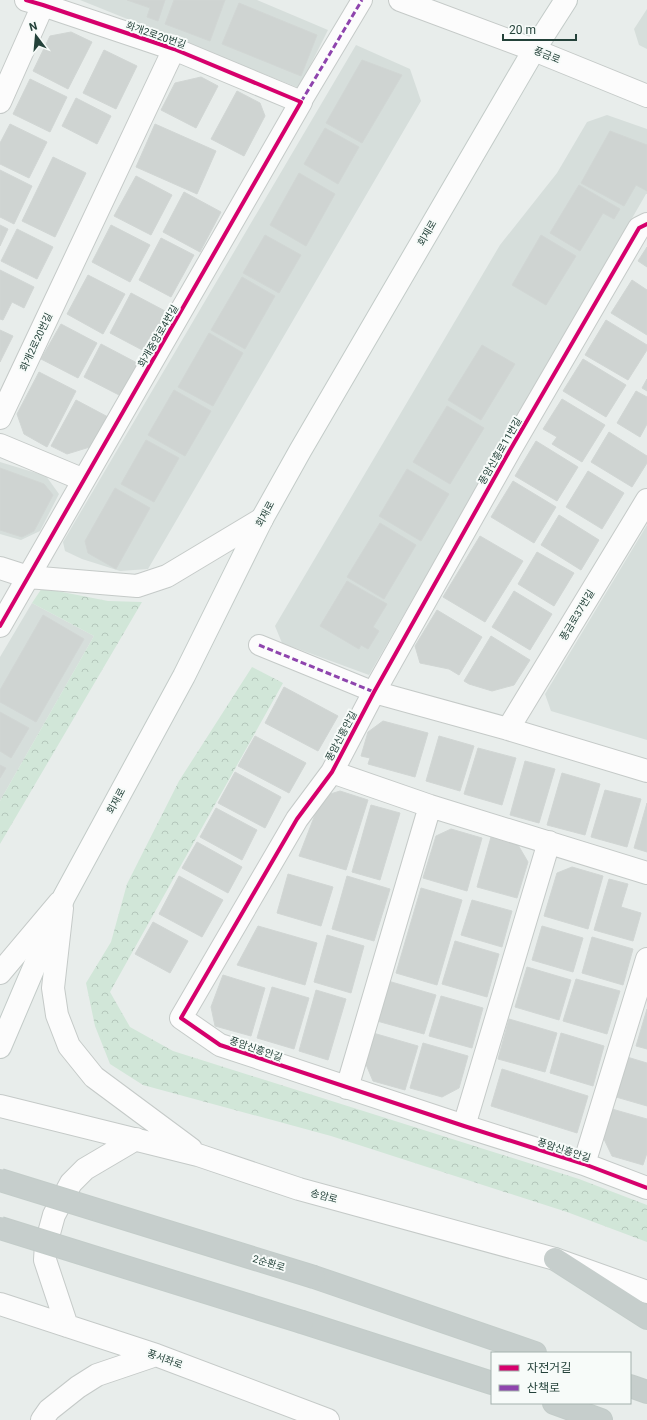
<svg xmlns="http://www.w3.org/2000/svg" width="647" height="1420" font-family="Roboto,'Noto Sans KR',sans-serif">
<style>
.built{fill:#d6dedb}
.forest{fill:url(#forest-crowns)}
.building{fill:#cfd4d2;stroke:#d1d6d4}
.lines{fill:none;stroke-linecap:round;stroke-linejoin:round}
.pedestrian-casing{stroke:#c5cac8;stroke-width:22}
.minor-casing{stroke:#c5cac8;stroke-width:24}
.tertiary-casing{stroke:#c5cac8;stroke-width:24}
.secondary-casing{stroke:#c3cbc8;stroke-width:24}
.trunk-casing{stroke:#c3ccc9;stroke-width:24}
.pedestrian{stroke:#fcfcfc;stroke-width:20}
.minor{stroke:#fcfcfc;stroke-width:22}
.tertiary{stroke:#fcfcfc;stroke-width:22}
.secondary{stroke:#fcfcfc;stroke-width:22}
.trunk{stroke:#c6cecc;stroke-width:22}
.trunk-bridge-casing{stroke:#c3ccc9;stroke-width:24;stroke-linecap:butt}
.trunk-bridge{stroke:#c6cecc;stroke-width:22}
.quiet{stroke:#8e44ad;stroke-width:3;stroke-dasharray:6 3;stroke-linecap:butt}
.cycleway-casing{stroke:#f7fbf9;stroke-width:6}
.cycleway{stroke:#d6006c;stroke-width:4}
.labels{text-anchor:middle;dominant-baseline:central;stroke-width:4;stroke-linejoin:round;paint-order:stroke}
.street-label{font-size:10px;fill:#24423a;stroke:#f7fbf9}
</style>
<defs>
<pattern id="forest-crowns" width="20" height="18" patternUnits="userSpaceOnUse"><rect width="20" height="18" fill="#d1e6d8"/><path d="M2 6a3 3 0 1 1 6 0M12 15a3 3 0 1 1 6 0" fill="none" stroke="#b3c6ba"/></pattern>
</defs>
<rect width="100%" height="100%" fill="#e8edeb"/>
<path class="built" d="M80 0H257L328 30 299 88Z
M647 9V49L639 45 634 29Z
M356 45 410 69 421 101 148 569 120 571 82 559 65 551 63 542Z
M607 115 647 129V194H646L369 675 282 643 275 626 500 245 557 173 587 122Z
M0 462 46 476 59 494 40 531 21 540 0 534Z
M647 525V740L551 711 545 694Z
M32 603 94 636 0 801V657Z"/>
<path class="forest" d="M42 588 108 601 142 602 0 844V801L94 636 32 603Z
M252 667 283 683 110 992 130 1027 173 1051 579 1179 647 1205V1242L567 1212 331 1136 143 1085 110 1064 95 1026 86 983 111 942 127 884 179 781Z"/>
<path class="building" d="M127 0H165L158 21 147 17 150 8Z
M174 0H225L210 41 165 24Z
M239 3 317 35 301 76 222 44Z
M71 32 92 42 68 89 33 71 50 36Z
M104 50 137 66 116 109 83 93Z
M362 60 402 75 362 143 326 123Z
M201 77 218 86 196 128 161 110 175 83Z
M30 79 67 97 50 132 13 114Z
M237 91 260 103 265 116 244 156 211 139Z
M76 98 111 116 97 144 62 126Z
M10 124 47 142 29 178 0 164V143Z
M155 124 216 151 197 194 136 167Z
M325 128 359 147 338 184 304 164Z
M610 131 647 145V191L636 185 624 206 581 183Z
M53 157 86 173 55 237 22 221Z
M0 170 32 186 14 224 0 217Z
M299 173 335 194 306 246 270 225Z
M136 176 172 195 151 235 114 216Z
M579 185 620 209 614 219 603 213 580 251 550 233Z
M184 192 221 212 200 252 163 232Z
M0 225 8 229 0 246Z
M111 225 150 245 130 282 92 262Z
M17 229 53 247 37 279 1 261Z
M265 235 301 255 279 293 243 273Z
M541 235 576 256 546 305 512 285Z
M161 238 194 255 171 297 139 280Z
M647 247V267L638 261Z
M0 270 34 287 24 308 12 302 3 320 0 319Z
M88 275 125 294 103 334 67 314Z
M242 277 275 296 245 349 211 330Z
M632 280 647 290V335L611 313Z
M131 293 167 312 146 352 110 333Z
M606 320 647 345V350L628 380 585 355Z
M61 324 97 343 78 378 41 359Z
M0 330 13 336 0 362Z
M209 333 243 353 213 406 178 387Z
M101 344 139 364 121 396 84 377Z
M482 345 515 364 481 420 448 400Z
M583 359 626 385 606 417 563 391Z
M39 372 76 391 47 447 24 434 17 414Z
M647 379V391L642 388Z
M174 390 211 411 185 456 148 435Z
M636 391 647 397V424L640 437 617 423Z
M562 399 605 425 582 462 552 444 557 437 543 429Z
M76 400 108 417 93 446 67 454 51 446Z
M447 406 484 428 450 484 413 462Z
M609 432 647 456V463L632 487 591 462Z
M146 440 179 458 154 502 121 484Z
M536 441 578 467 557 501 515 476Z
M0 468 44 484 53 495 34 531 22 537 0 530Z
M407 469 449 494 421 541 379 516Z
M588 471 624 493 602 529 566 507Z
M513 481 556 507 534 543 491 517Z
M115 488 150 508 116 569 88 553 85 541Z
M559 515 599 540 581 570 541 545Z
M380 523 416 545 384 599 347 577Z
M480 536 523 561 485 622 443 597Z
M537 552 574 573 554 606 518 584Z
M347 581 387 604 373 627 379 631 368 649 361 645 359 649 320 626Z
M514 591 552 614 530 650 492 627Z
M437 610 482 637 459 675 449 669 420 663 415 646Z
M43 615 84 639 36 722 0 702V690Z
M491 636 530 660 514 685 492 691 469 684 464 681Z
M284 687 338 716 318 751 265 723Z
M0 712 29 728 11 758 0 751Z
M383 721 428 733 415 777 368 764 370 758 361 756 368 732Z
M255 736 306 763 289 793 238 766Z
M439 736 474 746 460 791 426 781Z
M478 748 516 758 502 805 464 794Z
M525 761 555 769 539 823 510 815Z
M0 765 6 768 0 778Z
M235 772 281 797 265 828 218 803Z
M562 773 600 784 585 835 547 825Z
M605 790 641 799 627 847 591 837Z
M340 791 368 800 346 870 299 856 318 807 327 795Z
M647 803V852L634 848Z
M371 805 400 813 380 880 352 872Z
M216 808 257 830 242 860 200 837Z
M451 829 482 838 467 891 423 878 436 836Z
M491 837 518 845 528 862 517 898 477 887Z
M197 842 242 867 228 893 182 868Z
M572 867 603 876 588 929 544 916 557 873Z
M288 874 333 887 321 926 277 913Z
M179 876 223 900 202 937 159 914Z
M347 876 390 889 374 941 332 929Z
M609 879 628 884 621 907 641 913 633 941 594 930Z
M421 888 462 900 437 985 396 973Z
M472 900 512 911 502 947 461 935Z
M153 922 188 941 170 973 135 954Z
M258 926 317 943 305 985 237 965Z
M542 926 583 938 573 972 532 960Z
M327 935 364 946 351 993 314 982Z
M592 937 633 949 623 985 582 973Z
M455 941 499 954 487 997 442 984Z
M527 967 571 980 559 1020 515 1007Z
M223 975 265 988 251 1036 215 1026 211 1007Z
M576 979 620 991 607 1034 563 1021Z
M388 981 436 995 424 1034 377 1021Z
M272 987 309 998 294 1049 257 1038Z
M316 990 346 999 328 1060 299 1051Z
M441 996 483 1008 472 1048 429 1036Z
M647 1009V1049L636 1046Z
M509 1019 557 1033 545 1072 498 1059Z
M373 1033 418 1046 405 1090 373 1081 365 1062Z
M561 1033 604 1046 593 1086 550 1073Z
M423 1043 468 1056 459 1088 442 1097 410 1088Z
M627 1057 647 1063V1106L616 1097Z
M502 1069 588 1096 577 1133 491 1106Z
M612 1109 647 1119V1153L643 1165 612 1156 603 1137Z"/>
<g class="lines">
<g class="pedestrian-casing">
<path id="pedestrian" d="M301 102 362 0
M259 645 374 692"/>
</g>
<g class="minor-casing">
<path id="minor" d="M534 50 647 96
M0 102 43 5
M647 224 639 228 510 450 374 692 332 772 297 819 181 1018 220 1045 464 1126 584 1164 647 1188
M0 418 174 49
M0 445 84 480
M0 568 28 577 137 586 167 576 262 519
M0 626 301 102 174 49 43 5 26 0
M374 692 508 729 647 771
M508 729 647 500
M332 772 430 806 647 873
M0 973 59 903
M347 1088 430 806
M464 1126 549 842
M584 1164 647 959"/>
</g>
<g class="tertiary-casing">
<path id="tertiary" d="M400 0 534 50
M62 908 53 988 57 1015 69 1046 94 1077 191 1149
M0 1106 198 1155 299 1189 555 1259 647 1292
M0 1304 156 1355 328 1420
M67 1326 45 1260 46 1244 54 1215 71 1183 85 1169 136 1139
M42 1420 49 1410 78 1387 97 1375 156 1355"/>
</g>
<g class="secondary-casing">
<path id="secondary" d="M0 1047 64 897 184 676 262 519 300 451 534 50 566 0"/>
</g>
<g class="trunk-casing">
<path id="trunk" d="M555 1259 647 1318
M314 1277 535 1353
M302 1322 492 1383
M630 1386 647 1392
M554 1403 601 1420"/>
</g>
<use href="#pedestrian" class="pedestrian"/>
<use href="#minor" class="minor"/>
<use href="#tertiary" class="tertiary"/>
<use href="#secondary" class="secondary"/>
<use href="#trunk" class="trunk"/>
<g class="trunk-bridge-casing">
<path id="trunk-bridge" d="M0 1180 314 1277
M0 1228 302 1322"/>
</g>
<use href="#trunk-bridge" class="trunk-bridge"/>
<path class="quiet" d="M301 102 362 0
M259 645 374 692"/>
<g class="cycleway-casing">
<path id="cycleway" d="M647 224 639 228 510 450 374 692 332 772 297 819 181 1018 220 1045 464 1126 584 1164 647 1188
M0 626 301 102 174 49 43 5 26 0"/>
</g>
<use href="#cycleway" class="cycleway"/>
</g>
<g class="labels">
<g class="street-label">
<text transform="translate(156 35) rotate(19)">화개2로20번길</text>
<text transform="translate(547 55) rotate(22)">풍금로</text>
<text transform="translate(427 233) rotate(-60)">회재로</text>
<text transform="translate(158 336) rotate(-60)">화개중앙로4번길</text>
<text transform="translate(36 342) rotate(-65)">화개2로20번길</text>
<text transform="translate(500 451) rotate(-60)">풍암신흥로11번길</text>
<text transform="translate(265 514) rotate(-62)">회재로</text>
<text transform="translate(577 615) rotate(-59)">풍금로37번길</text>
<text transform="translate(341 736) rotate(-62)">풍암신흥안길</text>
<text transform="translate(116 801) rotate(-62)">회재로</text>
<text transform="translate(256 1049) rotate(19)">풍암신흥안길</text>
<text transform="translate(564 1150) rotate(18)">풍암신흥안길</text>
<text transform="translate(324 1196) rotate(15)">송암로</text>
<text transform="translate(269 1263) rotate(17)">2순환로</text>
<text transform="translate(165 1359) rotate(20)">풍서좌로</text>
</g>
</g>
<rect x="491" y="1352" width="140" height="52" fill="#f7fbf9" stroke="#a3b1ad"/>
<rect x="499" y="1365" width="20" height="6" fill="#d6006c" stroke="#a3b1ad"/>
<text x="527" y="1372" font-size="12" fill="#24423a">자전거길</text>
<rect x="499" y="1385" width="20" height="6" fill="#8e44ad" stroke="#a3b1ad"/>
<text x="527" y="1392" font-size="12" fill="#24423a">산책로</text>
<g transform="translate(36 36) rotate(344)" stroke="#f7fbf9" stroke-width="3" paint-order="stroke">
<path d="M0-3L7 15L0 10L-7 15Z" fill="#24423a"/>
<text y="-6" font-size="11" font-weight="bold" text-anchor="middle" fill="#24423a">N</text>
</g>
<path d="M503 34v6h73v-6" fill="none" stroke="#24423a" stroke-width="2"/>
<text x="509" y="34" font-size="12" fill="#24423a" stroke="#f7fbf9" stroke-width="3" paint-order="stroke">20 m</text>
</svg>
